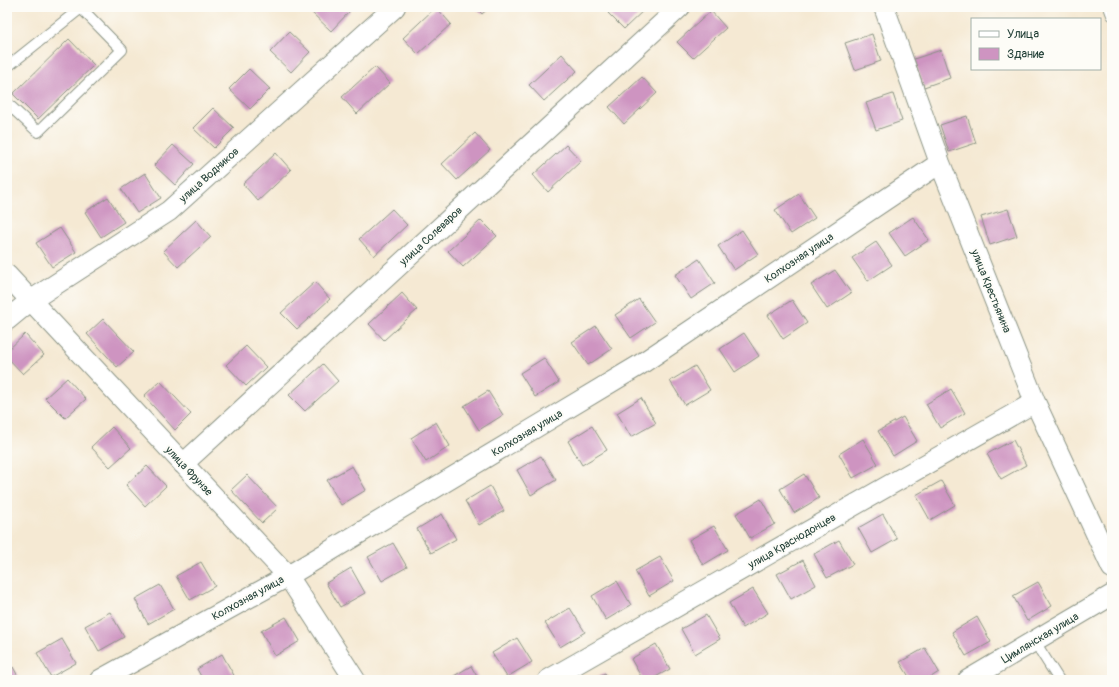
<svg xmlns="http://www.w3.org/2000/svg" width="1119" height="687" font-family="Pangolin,sans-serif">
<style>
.building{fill:#ce94c1}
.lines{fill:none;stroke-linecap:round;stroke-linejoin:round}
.lane-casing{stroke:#8a9384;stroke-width:12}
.street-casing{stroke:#8a9384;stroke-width:22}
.lane{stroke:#fff;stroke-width:10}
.street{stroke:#fff;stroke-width:20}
.labels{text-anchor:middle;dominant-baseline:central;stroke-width:4;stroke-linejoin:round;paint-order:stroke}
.street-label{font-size:11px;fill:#1f3d34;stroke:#fdfcf7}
</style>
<rect width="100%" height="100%" fill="#fdfcf7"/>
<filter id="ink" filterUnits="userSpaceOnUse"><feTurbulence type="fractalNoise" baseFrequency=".025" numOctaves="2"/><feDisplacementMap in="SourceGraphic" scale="8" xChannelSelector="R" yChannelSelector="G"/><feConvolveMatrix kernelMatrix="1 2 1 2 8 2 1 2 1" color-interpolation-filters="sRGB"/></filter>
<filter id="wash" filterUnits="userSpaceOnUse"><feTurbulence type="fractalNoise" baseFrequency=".012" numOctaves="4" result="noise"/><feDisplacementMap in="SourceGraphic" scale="16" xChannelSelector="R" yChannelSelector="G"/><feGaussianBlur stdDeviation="0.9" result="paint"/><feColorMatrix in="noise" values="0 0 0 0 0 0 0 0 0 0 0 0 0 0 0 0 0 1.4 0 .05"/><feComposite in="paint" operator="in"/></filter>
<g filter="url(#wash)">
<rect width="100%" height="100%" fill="#f5e9d3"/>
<g id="blocks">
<path class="building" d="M314 7H346L350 11 331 31 310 11Z
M436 7 451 24 418 54 403 38Z
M475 7H490L482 14Z
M614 7H647L624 29 608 13Z
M711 11 726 28 693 58 677 42Z
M289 32 310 52 291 72 270 52Z
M872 34 881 61 855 70 845 43Z
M69 39 94 65 38 119 13 94Z
M941 50 950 78 924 87 914 59Z
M562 54 577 71 544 101 529 85Z
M375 67 390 83 357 114 342 97Z
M249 69 270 89 250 109 229 89Z
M642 77 657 93 624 124 609 107Z
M893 94 902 121 876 130 866 103Z
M213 108 234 128 214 148 193 128Z
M967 116 976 143 949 152 940 125Z
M475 133 490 150 457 180 442 164Z
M173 145 194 164 175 185 154 165Z
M566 145 581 161 548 192 533 175Z
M276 153 291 170 258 201 243 184Z
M145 173 161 198 137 213 121 189Z
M799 194 815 218 791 234 775 210Z
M108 197 124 222 101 237 85 212Z
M392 209 407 225 374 256 359 239Z
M1008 209 1017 236 990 245 981 217Z
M913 217 929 240 905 256 889 233Z
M196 220 211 237 178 267 163 251Z
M481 220 497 236 463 267 448 251Z
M60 228 76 252 52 267 36 243Z
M742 230 758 254 734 270 718 246Z
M876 242 892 265 868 281 852 258Z
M699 259 715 283 691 299 675 275Z
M835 270 851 293 827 309 811 285Z
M315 282 330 299 297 329 281 313Z
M402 293 417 310 384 340 369 324Z
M639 299 655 322 631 338 615 315Z
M792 300 807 323 783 339 768 315Z
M103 319 134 352 117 367 87 334Z
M596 326 612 349 588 365 572 342Z
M744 333 759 356 735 372 720 349Z
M25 334 44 355 23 374 7 357V351Z
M246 346 266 367 246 386 226 365Z
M544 358 559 382 535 397 520 373Z
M323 364 338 381 305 411 289 395Z
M695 366 710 390 685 405 670 381Z
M67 378 86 399 65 418 45 398Z
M160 381 191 414 175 430 144 396Z
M951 389 965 413 940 428 926 404Z
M488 391 503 415 479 430 464 406Z
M641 398 656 423 631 437 617 413Z
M903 417 917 441 893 456 878 431Z
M436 422 450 446 426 462 411 438Z
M592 426 607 450 582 465 568 441Z
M112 427 131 448 110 467 91 447Z
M863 439 878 464 853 478 839 454Z
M1013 440 1026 465 1001 479 987 454Z
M541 456 556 480 531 495 517 470Z
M147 466 166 486 145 506 126 485Z
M352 466 366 490 341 505 327 480Z
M804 474 819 498 794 513 780 489Z
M247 475 278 508 262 523 231 490Z
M941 481 955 505 930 520 916 495Z
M490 486 504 511 479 525 465 501Z
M761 499 775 524 750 538 736 514Z
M442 514 456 539 431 553 417 529Z
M883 514 897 539 872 553 858 528Z
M714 526 728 550 703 565 689 540Z
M839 540 853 564 827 578 814 554Z
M393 543 407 567 382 581 368 557Z
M660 557 674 581 649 596 635 571Z
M803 560 816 585 791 599 777 574Z
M201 562 215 586 190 600 176 576Z
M351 568 365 593 340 607 326 583Z
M617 581 631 605 606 620 592 596Z
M1038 582 1052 606 1027 621 1013 596Z
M160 585 174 609 148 624 135 599Z
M753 589 768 613 743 628 729 603Z
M570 608 585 632 560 647 545 623Z
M110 612 124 637 99 651 85 626Z
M706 615 720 639 695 654 681 629Z
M286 617 300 641 275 656 261 631Z
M977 617 991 642 966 656 952 632Z
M517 638 532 662 507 677 492 653Z
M62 639 76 663 51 677 37 653Z
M656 644 670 669 650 680H643L631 659Z
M925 648 939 672 926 680H911L900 662Z
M222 654 236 679 203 680 197 669Z
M471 666 479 680H447Z
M13 667 20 680H7V670Z
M605 673 609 680H592Z"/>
</g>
</g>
<g filter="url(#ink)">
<use href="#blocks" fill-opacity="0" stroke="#8a9384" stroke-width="1"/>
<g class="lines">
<g class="lane-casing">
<path id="lane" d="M1109 7 1112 15
M7 67 81 8 122 50 38 132 7 103
M1035 642 1059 680"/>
</g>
<g class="street-casing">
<path id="street" d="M884 7 940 163 1035 402 1112 568
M7 275 288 576 355 680
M7 320 30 301 169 211 395 7
M183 464 680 7
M100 680 288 576 638 366 940 163
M548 680 1035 402
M968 680 1112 595"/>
</g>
<use href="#lane" class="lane"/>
<use href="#street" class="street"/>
</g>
</g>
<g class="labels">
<g class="street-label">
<text transform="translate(209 175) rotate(-42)">улица Водников</text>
<text transform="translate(431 236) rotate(-43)">улица Солеваров</text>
<text transform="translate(799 258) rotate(-34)">Колхозная улица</text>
<text transform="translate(991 291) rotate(68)">улица Крестьянина</text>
<text transform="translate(527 433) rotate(-31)">Колхозная улица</text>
<text transform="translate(189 471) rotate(47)">улица Фрунзе</text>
<text transform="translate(792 541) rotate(-30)">улица Краснодонцев</text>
<text transform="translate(248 598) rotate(-29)">Колхозная улица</text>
<text transform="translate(1040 638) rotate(-31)">Цимлянская улица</text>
</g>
</g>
<rect width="1119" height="687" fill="none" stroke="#fdfcf7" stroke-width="24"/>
<rect x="971" y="18" width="130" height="52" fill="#fdfcf7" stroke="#a4b0a9"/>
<rect x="979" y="31" width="20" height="6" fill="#ffffff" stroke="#a4b0a9"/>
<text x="1007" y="38" font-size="12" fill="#1f3d34">Улица</text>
<rect x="979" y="48" width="20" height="12" fill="#ce94c1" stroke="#a4b0a9"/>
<text x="1007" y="58" font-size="12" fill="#1f3d34">Здание</text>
</svg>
